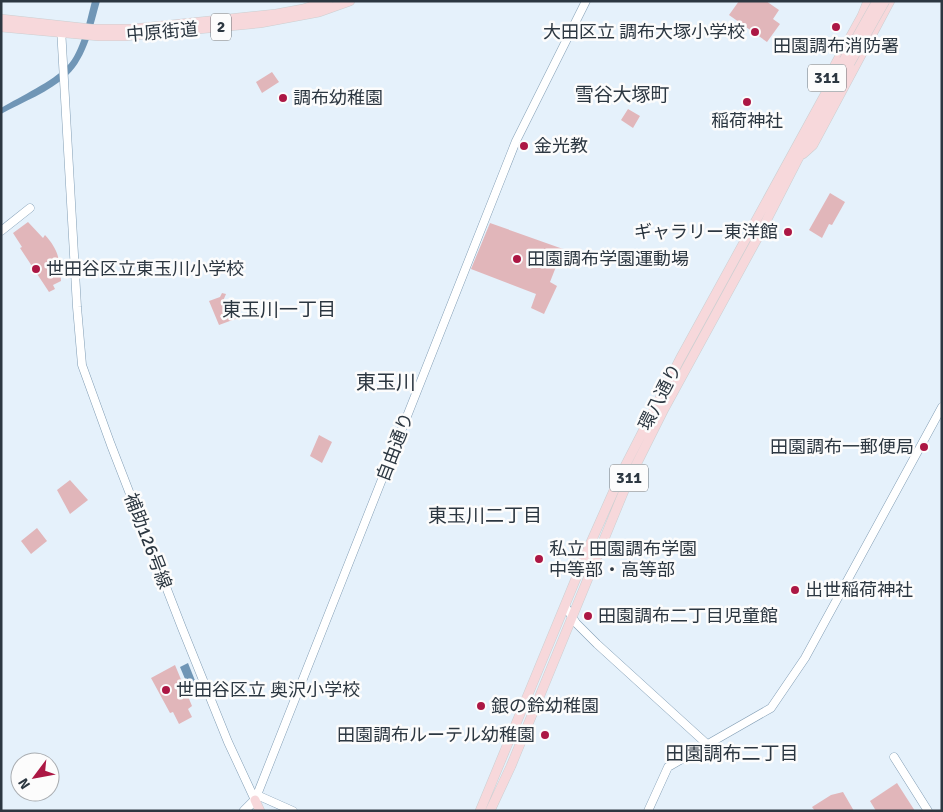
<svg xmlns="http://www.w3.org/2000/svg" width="943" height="812" font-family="Signika,'Noto Sans JP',sans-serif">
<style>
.green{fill:#e1b6ba}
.water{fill:#7096b6}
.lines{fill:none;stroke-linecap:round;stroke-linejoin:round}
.tertiary-casing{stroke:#829eb5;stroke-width:9}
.secondary-casing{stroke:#829eb5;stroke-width:10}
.primary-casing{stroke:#cccfd1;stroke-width:10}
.tertiary{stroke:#fff;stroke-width:8}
.secondary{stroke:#fff;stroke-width:9}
.primary{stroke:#f7d8db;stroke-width:9}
.primary-bridge-casing{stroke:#cccfd1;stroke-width:10;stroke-linecap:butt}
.primary-bridge{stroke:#f7d8db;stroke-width:9}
.poi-dot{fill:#ac1744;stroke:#fcfcfc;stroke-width:2}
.labels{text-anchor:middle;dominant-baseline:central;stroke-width:5;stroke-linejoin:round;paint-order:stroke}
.shield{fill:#fcfcfc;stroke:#6a7279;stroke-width:1}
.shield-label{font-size:16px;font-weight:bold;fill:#2c3741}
.street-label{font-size:18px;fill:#2c3741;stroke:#fcfcfc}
.poi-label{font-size:18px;fill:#2c3741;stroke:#fcfcfc;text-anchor:start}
.neighbourhood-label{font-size:19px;fill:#2c3741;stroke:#fcfcfc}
.quarter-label{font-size:20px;fill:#2c3741;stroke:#fcfcfc}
</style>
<rect width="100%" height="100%" fill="#e5f1fb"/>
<path class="green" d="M739 1H766L779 10 773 19 780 24 767 42 729 15Z
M272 72 279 82 262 93 256 82Z
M628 109 640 116 633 128 621 120Z
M830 193 845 202 832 225 829 224 822 238 809 230Z
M28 222 43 238 45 235C59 250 60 261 61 281L53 285 55 289 49 292 20 248 22 247 13 233Z
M490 223 563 249 550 282 557 286 544 314 531 308 536 294 471 269Z
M222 293 226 294 223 301 241 310 238 318 219 325 209 301 220 297Z
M319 435 332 442 322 463 310 456Z
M70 480 88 500 70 514 57 490Z
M37 528 47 541 31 554 21 541Z
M175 665 192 706 188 709 192 717 179 724 173 712 170 713 151 678Z
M897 783 915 811H876L870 801Z
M843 792 854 811H815L812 807 831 795Z"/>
<path class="water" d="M92 1H100C93 26 87 57 68 75 49 92 23 102 1 114V108C21 96 52 82 67 66 81 52 87 20 92 1Z
M188 663 196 683 188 686 180 667Z"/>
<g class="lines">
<g class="tertiary-casing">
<path id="tertiary" d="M61 28 77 307 82 365 111 445 182 628 228 742 255 800
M1 231 30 208
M565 606 576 623 597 644 708 745
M894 757 928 811
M257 795 293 811
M255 800 516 141 586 1
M648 811 668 767 771 708 805 658 942 407"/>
</g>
<g class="secondary-casing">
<path id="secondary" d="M244 811 255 800"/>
</g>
<g class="primary-casing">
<path id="primary" d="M1 19 92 29H132L276 14 303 9 328 1
M1 27 99 36H125L260 23 319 12 350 1
M835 65 862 16 868 1
M803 154 813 145 890 1
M255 800 260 811
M480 811 591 542 623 470 680 359 844 60
M490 811 511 766 628 481 664 409 758 237 798 159 850 63"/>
</g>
<use href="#tertiary" class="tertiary"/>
<use href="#secondary" class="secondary"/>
<use href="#primary" class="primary"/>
<g class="primary-bridge-casing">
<path id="primary-bridge" d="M844 60 877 1
M850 63 885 1"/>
</g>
<use href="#primary-bridge" class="primary-bridge"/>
</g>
<g class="poi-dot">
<circle cx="836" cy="27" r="5"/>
<circle cx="755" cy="32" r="5"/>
<circle cx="283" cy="98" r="5"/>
<circle cx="747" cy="102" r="5"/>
<circle cx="524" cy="146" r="5"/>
<circle cx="788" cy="232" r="5"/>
<circle cx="517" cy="259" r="5"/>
<circle cx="36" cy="269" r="5"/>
<circle cx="924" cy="447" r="5"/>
<circle cx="539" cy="559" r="5"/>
<circle cx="795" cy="590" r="5"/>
<circle cx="588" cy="616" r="5"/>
<circle cx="166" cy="690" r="5"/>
<circle cx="481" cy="706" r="5"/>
<circle cx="545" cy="735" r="5"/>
</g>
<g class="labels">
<g class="shield">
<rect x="211" y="13.5" width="20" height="27" rx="4"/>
<rect x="808" y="64.5" width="38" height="27" rx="4"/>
<rect x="610" y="464.5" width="38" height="27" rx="4"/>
</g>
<g class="shield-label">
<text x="221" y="27">2</text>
<text x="827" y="78">311</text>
<text x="629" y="478">311</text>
</g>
<g class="street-label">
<text transform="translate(162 32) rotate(-5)">中原街道</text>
<text transform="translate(660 397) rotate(-63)">環八通り</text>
<text transform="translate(395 447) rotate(-69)">自由通り</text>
<text transform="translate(148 541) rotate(69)">補助126号線</text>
</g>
<g class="poi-label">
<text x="745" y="32" text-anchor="end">大田区立 調布大塚小学校</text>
<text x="836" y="46" text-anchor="middle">田園調布消防署</text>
<text x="293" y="98">調布幼稚園</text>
<text x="747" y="121" text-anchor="middle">稲荷神社</text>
<text x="534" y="146">金光教</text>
<text x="778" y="232" text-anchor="end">ギャラリー東洋館</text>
<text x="527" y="259">田園調布学園運動場</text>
<text x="46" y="269">世田谷区立東玉川小学校</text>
<text x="914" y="447" text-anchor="end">田園調布一郵便局</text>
<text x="549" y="549">私立 田園調布学園<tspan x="549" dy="21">中等部・高等部</tspan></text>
<text x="805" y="590">出世稲荷神社</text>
<text x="598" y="616">田園調布二丁目児童館</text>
<text x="176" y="690">世田谷区立 奥沢小学校</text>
<text x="491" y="706">銀の鈴幼稚園</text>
<text x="535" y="735" text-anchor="end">田園調布ルーテル幼稚園</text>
</g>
<g class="neighbourhood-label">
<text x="622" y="95">雪谷大塚町</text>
<text x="279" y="310">東玉川一丁目</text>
<text x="485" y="516">東玉川二丁目</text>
<text x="732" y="754">田園調布二丁目</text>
</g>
<g class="quarter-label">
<text x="386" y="382">東玉川</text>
</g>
</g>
<rect width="943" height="812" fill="none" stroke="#2c3741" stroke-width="5"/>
<g transform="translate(35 777) rotate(238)"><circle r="24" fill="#fcfcfc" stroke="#a9adb1"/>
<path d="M0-4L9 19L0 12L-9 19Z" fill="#ac1744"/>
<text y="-8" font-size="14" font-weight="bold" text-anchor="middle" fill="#2c3741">N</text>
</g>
</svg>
